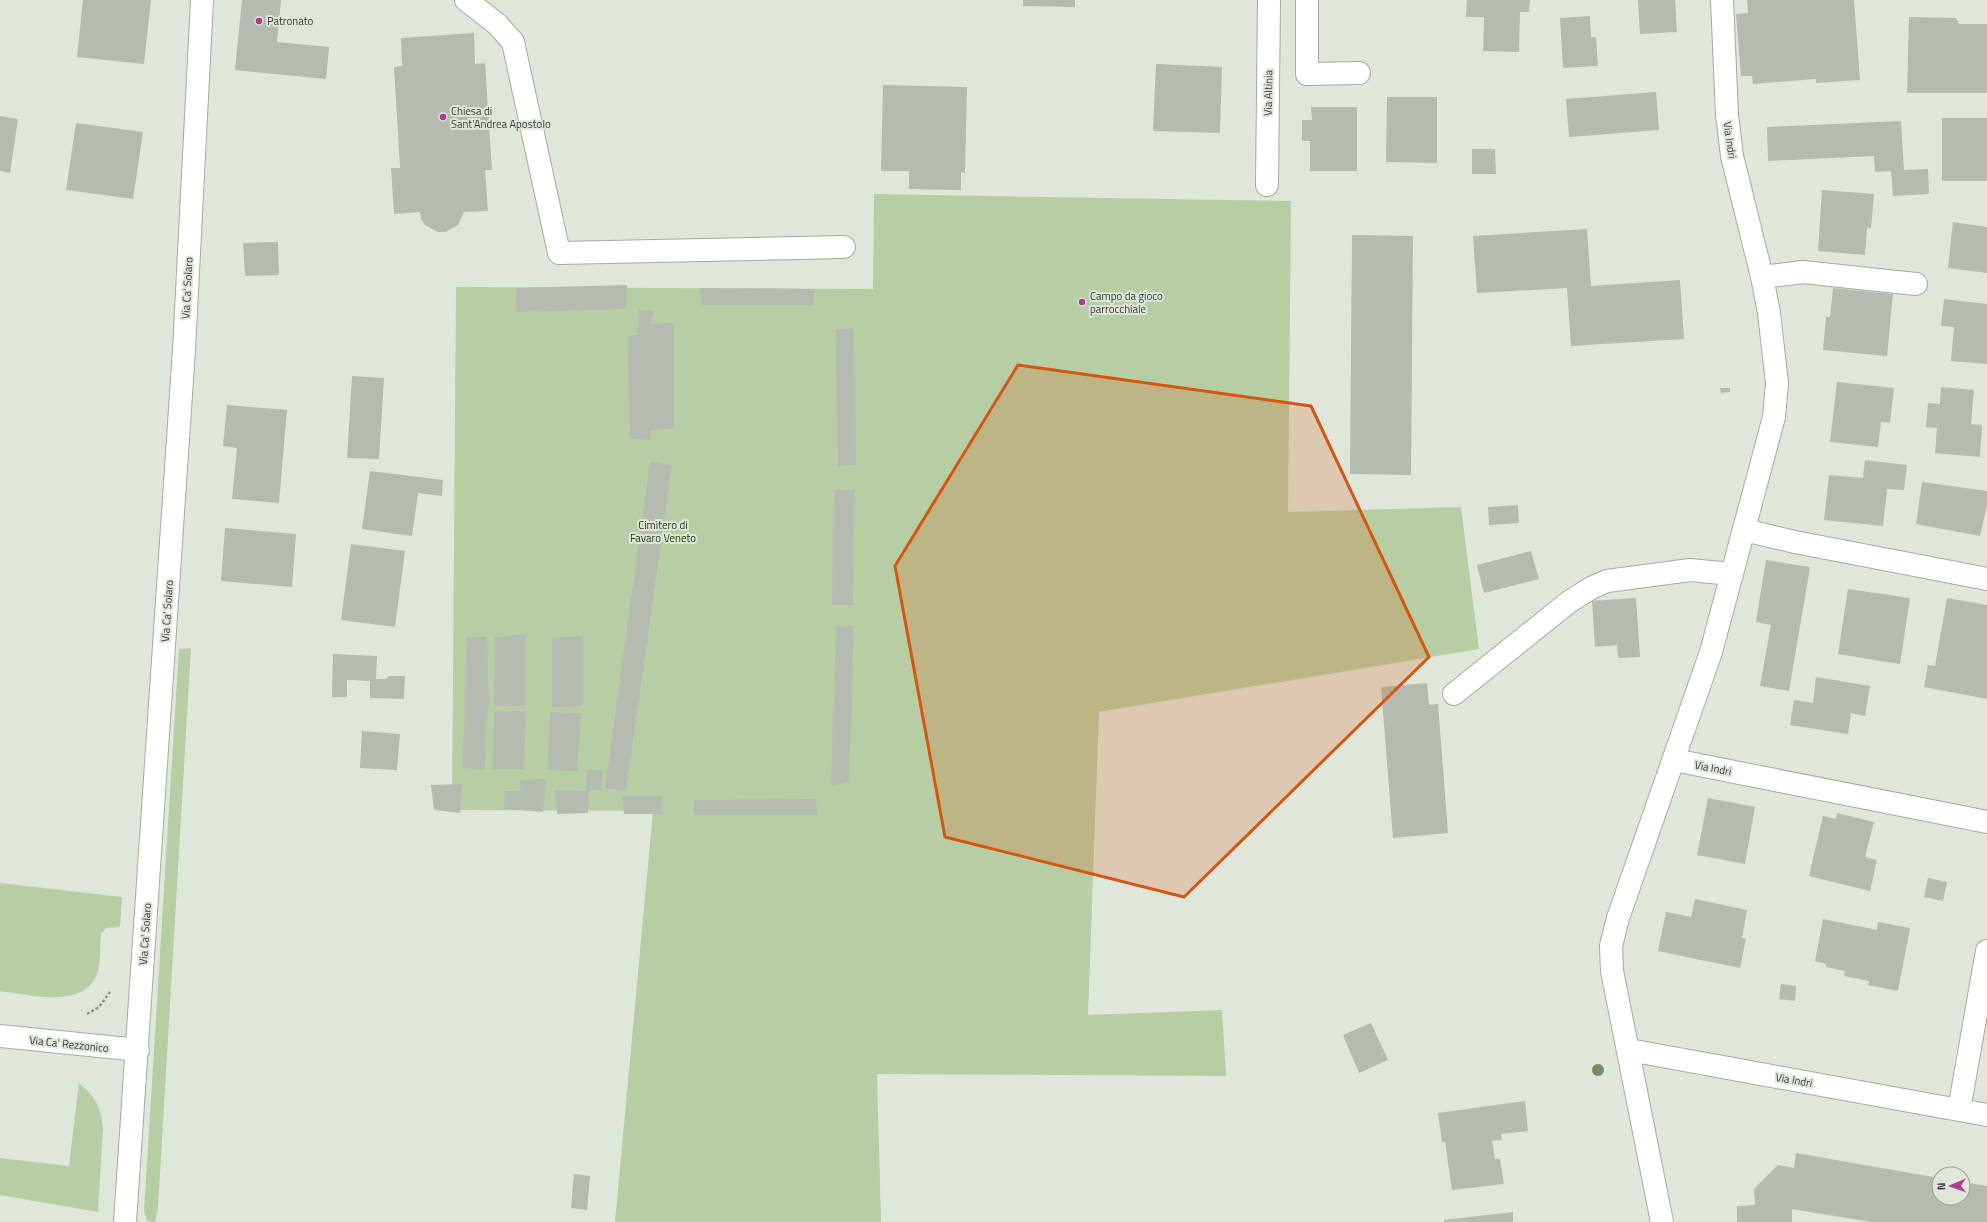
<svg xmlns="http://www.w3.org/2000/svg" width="1987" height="1222" font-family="'Titillium Web',sans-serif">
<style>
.green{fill:#b7cea4}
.building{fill:#b5bbb0}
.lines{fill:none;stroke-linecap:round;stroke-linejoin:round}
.minor-casing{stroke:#a5aba0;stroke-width:24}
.path{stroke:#8f948b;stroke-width:2.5;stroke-dasharray:3 2;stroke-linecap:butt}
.minor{stroke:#fff;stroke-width:22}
.tree{fill:#778862}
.marked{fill:#d65610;fill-opacity:0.2;stroke:#d65610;stroke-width:3;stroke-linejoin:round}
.poi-dot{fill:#b23b90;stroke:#dfe6da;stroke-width:1.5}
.labels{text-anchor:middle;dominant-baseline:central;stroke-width:4;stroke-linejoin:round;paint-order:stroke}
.poi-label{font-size:11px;fill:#383b36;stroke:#dfe6da;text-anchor:start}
.street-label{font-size:11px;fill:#383b36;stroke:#dfe6da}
.park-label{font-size:11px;fill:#223c00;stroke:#dfe6da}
</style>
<rect width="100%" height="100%" fill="#dfe6da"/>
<path class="green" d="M874 194 1291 201 1288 512 1461 507 1479 649 1099 712 1088 1015 1222 1010 1226 1076 877 1074 881 1222H615L653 811 452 810 456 287 873 289Z
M191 648 158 1207 155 1222 147 1221 144 1211 179 649Z
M0 883 122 897 120 927 106 928 101 934C100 945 101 959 98 971 87 1010 30 995 0 991Z
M79 1083C94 1095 101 1107 103 1127L98 1212 0 1195V1158L69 1166Z"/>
<path class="building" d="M83 0H151L144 64 77 57Z
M242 0H281L277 42 329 47 326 79 235 70Z
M1023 0H1075V7L1023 6Z
M1467 0H1530L1529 12H1520L1519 52 1483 51 1484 17H1466Z
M1638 0H1675L1677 32 1640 34Z
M1747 0H1854L1860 80 1816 83V79L1753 84 1752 76H1741L1736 14 1748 13Z
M1590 16 1591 37H1596L1598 66 1563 68 1560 18Z
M1909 17 1956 18 1959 24H1987V93H1907Z
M474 33 475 64 485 63 492 170H485L488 211 464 212 458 225 445 232H438L425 225 421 219 420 212 394 214 391 168H400L394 67 402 66 401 38Z
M1156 64 1222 67 1220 133 1153 131Z
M883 85 967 87 965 173 961 172V190L909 189V171H881Z
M1656 92 1659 130 1569 137 1566 99Z
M1387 97H1437V163L1386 162Z
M1311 107H1357V171H1310V141H1302V120H1312Z
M0 116 18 119 10 173 0 171Z
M1942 118H1987V181H1942Z
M1901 121 1904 170 1928 169 1929 194 1893 196 1891 171 1875 172 1874 156 1768 161 1767 127Z
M76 123 143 132 133 199 66 190Z
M1472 149H1495L1496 174H1472Z
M1822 190 1874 194 1871 228H1867L1865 255 1818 251Z
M1953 222 1987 227V273L1948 268Z
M1587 229 1591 286 1680 280 1684 339 1571 346 1567 288 1477 293 1473 236Z
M1352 235 1413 236 1411 475 1350 474Z
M278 242 279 275 245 276 243 243Z
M627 285 626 309 516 312 517 288Z
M700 288 815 289 813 305H702Z
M1833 288 1893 294 1887 356 1823 350 1826 317H1830Z
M1944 299 1987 304V364L1951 361 1954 327 1941 326Z
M639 310 653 311 651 324 674 323V429L650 430 651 440 630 439 628 336 638 335Z
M854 328 856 465 838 466 836 330Z
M352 376 384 378 379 459 347 458Z
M1837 382 1894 388 1890 423 1881 422 1878 447 1830 442Z
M1941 387 1974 390 1971 424 1982 425 1980 457 1935 453 1937 428 1926 427 1928 403 1940 404Z
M1720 388H1730V392L1721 393Z
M227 405 287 410 279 503 232 499 237 448 223 446Z
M1865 460 1907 465 1904 490 1887 489 1883 526 1824 520 1829 475 1863 478Z
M650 462 672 465 626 791 605 788Z
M370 471 443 480 442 496 418 493 412 536 362 529Z
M1922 482 1987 491V505L1980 536 1916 524Z
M834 490H855L853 605H832Z
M1518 505 1519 523 1489 525 1488 507Z
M225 528 296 534 292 587 221 581Z
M351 544 405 551 395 627 341 620Z
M1531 551 1539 579 1484 593 1477 565Z
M1766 560 1810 567 1789 691 1760 686 1771 625 1756 622Z
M1848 589 1910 598 1900 664 1838 654Z
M1636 598 1640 657 1618 658 1617 645 1595 647 1592 601Z
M1947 598 1987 605V699L1924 687 1928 665 1935 666Z
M854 626 849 783 831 785 836 627Z
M526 634V706H494L495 638Z
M583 636V706L552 707V638Z
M466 637H487L489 708 487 714 485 769 462 768 465 710Z
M333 654 377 656 376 679H387L388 676H405L404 699 370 698V681L347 680V697H332Z
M1816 677 1870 686 1865 716 1851 713 1848 734 1790 725 1794 700 1813 703Z
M1427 683 1429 705 1438 704 1448 833 1393 838 1381 687Z
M526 711 524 769H493L494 712Z
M550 712 581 713 577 771 548 770Z
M362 731 400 734 397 770 360 768Z
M587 770H603L601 790H589L588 813 557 814 555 790 586 791Z
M546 779 543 812 504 809 505 791H521L520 780Z
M463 784 460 813 434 810 431 785Z
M623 796H662L663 814H624Z
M1708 798 1755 807 1745 864 1697 855Z
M816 799 817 815H694V800Z
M1837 813 1874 822 1865 857 1877 860 1870 891 1809 876 1823 816 1836 819Z
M1928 878 1947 882 1943 901 1924 897Z
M1695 899 1747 910 1742 938 1746 939 1740 968 1658 951 1666 912 1691 917Z
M1823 919 1877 930 1878 922 1910 928 1898 991 1868 985 1869 981 1844 976 1845 971 1826 967V964L1815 961Z
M1781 984 1796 986 1795 1001 1779 999Z
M1371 1023 1388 1060 1359 1073 1343 1035Z
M1525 1101 1528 1131 1501 1134 1502 1140 1492 1141 1495 1159H1500L1504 1184 1452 1190 1445 1142H1442L1438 1113Z
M1796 1153 1939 1178V1198H1963V1182L1987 1186V1222H1871L1792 1209V1222H1737V1206L1755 1205 1754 1189 1778 1165 1794 1168Z
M574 1174 590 1176 587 1210 571 1208Z
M1513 1212V1222H1444V1220Z"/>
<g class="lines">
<g class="minor-casing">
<path id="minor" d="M466 0 497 24 513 42 559 253 844 247
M1307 0V74L1359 73
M1267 185 1269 0
M1762 277 1803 272 1916 284
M1744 530 1795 542 1987 579
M1454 694 1569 602 1591 588 1607 581 1690 570 1732 574
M1674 760 1987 822
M0 1036 138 1050
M1629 1050 1959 1110 1987 951
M1959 1110 1987 1115
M125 1222 184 350 202 0
M1662 1222 1612 971 1611 946 1618 918 1711 652 1774 417 1777 383 1769 313 1762 277 1732 156 1727 115 1722 0"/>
</g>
<path class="path" d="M87 1014 99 1007 110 992"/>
<use href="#minor" class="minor"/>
</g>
<circle class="tree" cx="1598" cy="1070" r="6"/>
<path class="marked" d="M1018 365 1311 406 1429 657 1184 897 945 837 895 566Z"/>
<g class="poi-dot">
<circle cx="259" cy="21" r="4"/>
<circle cx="443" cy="117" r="4"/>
<circle cx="1082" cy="302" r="4"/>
</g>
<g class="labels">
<g class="poi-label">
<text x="267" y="21">Patronato</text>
<text x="451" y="111">Chiesa di<tspan x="451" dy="13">Sant'Andrea Apostolo</tspan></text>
<text x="1090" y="296">Campo da gioco<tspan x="1090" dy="13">parrocchiale</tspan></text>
</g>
<g class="street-label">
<text transform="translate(1268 93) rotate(-89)">Via Altinia</text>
<text transform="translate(1730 140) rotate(81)">Via Indri</text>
<text transform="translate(187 288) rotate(-87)">Via Ca' Solaro</text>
<text transform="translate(167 611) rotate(-86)">Via Ca' Solaro</text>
<text transform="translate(1713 768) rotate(11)">Via Indri</text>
<text transform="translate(145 934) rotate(-86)">Via Ca' Solaro</text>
<text transform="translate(69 1044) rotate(6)">Via Ca' Rezzonico</text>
<text transform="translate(1794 1080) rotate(10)">Via Indri</text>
</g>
<g class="park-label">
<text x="663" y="525">Cimitero di<tspan x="663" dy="13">Favaro Veneto</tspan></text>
</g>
</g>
<g transform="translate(1951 1186) rotate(268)"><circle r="19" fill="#dfe6da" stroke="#9ca298"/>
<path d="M0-3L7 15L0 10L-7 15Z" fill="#b23b90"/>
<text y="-6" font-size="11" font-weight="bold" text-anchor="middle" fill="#383b36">N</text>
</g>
</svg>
